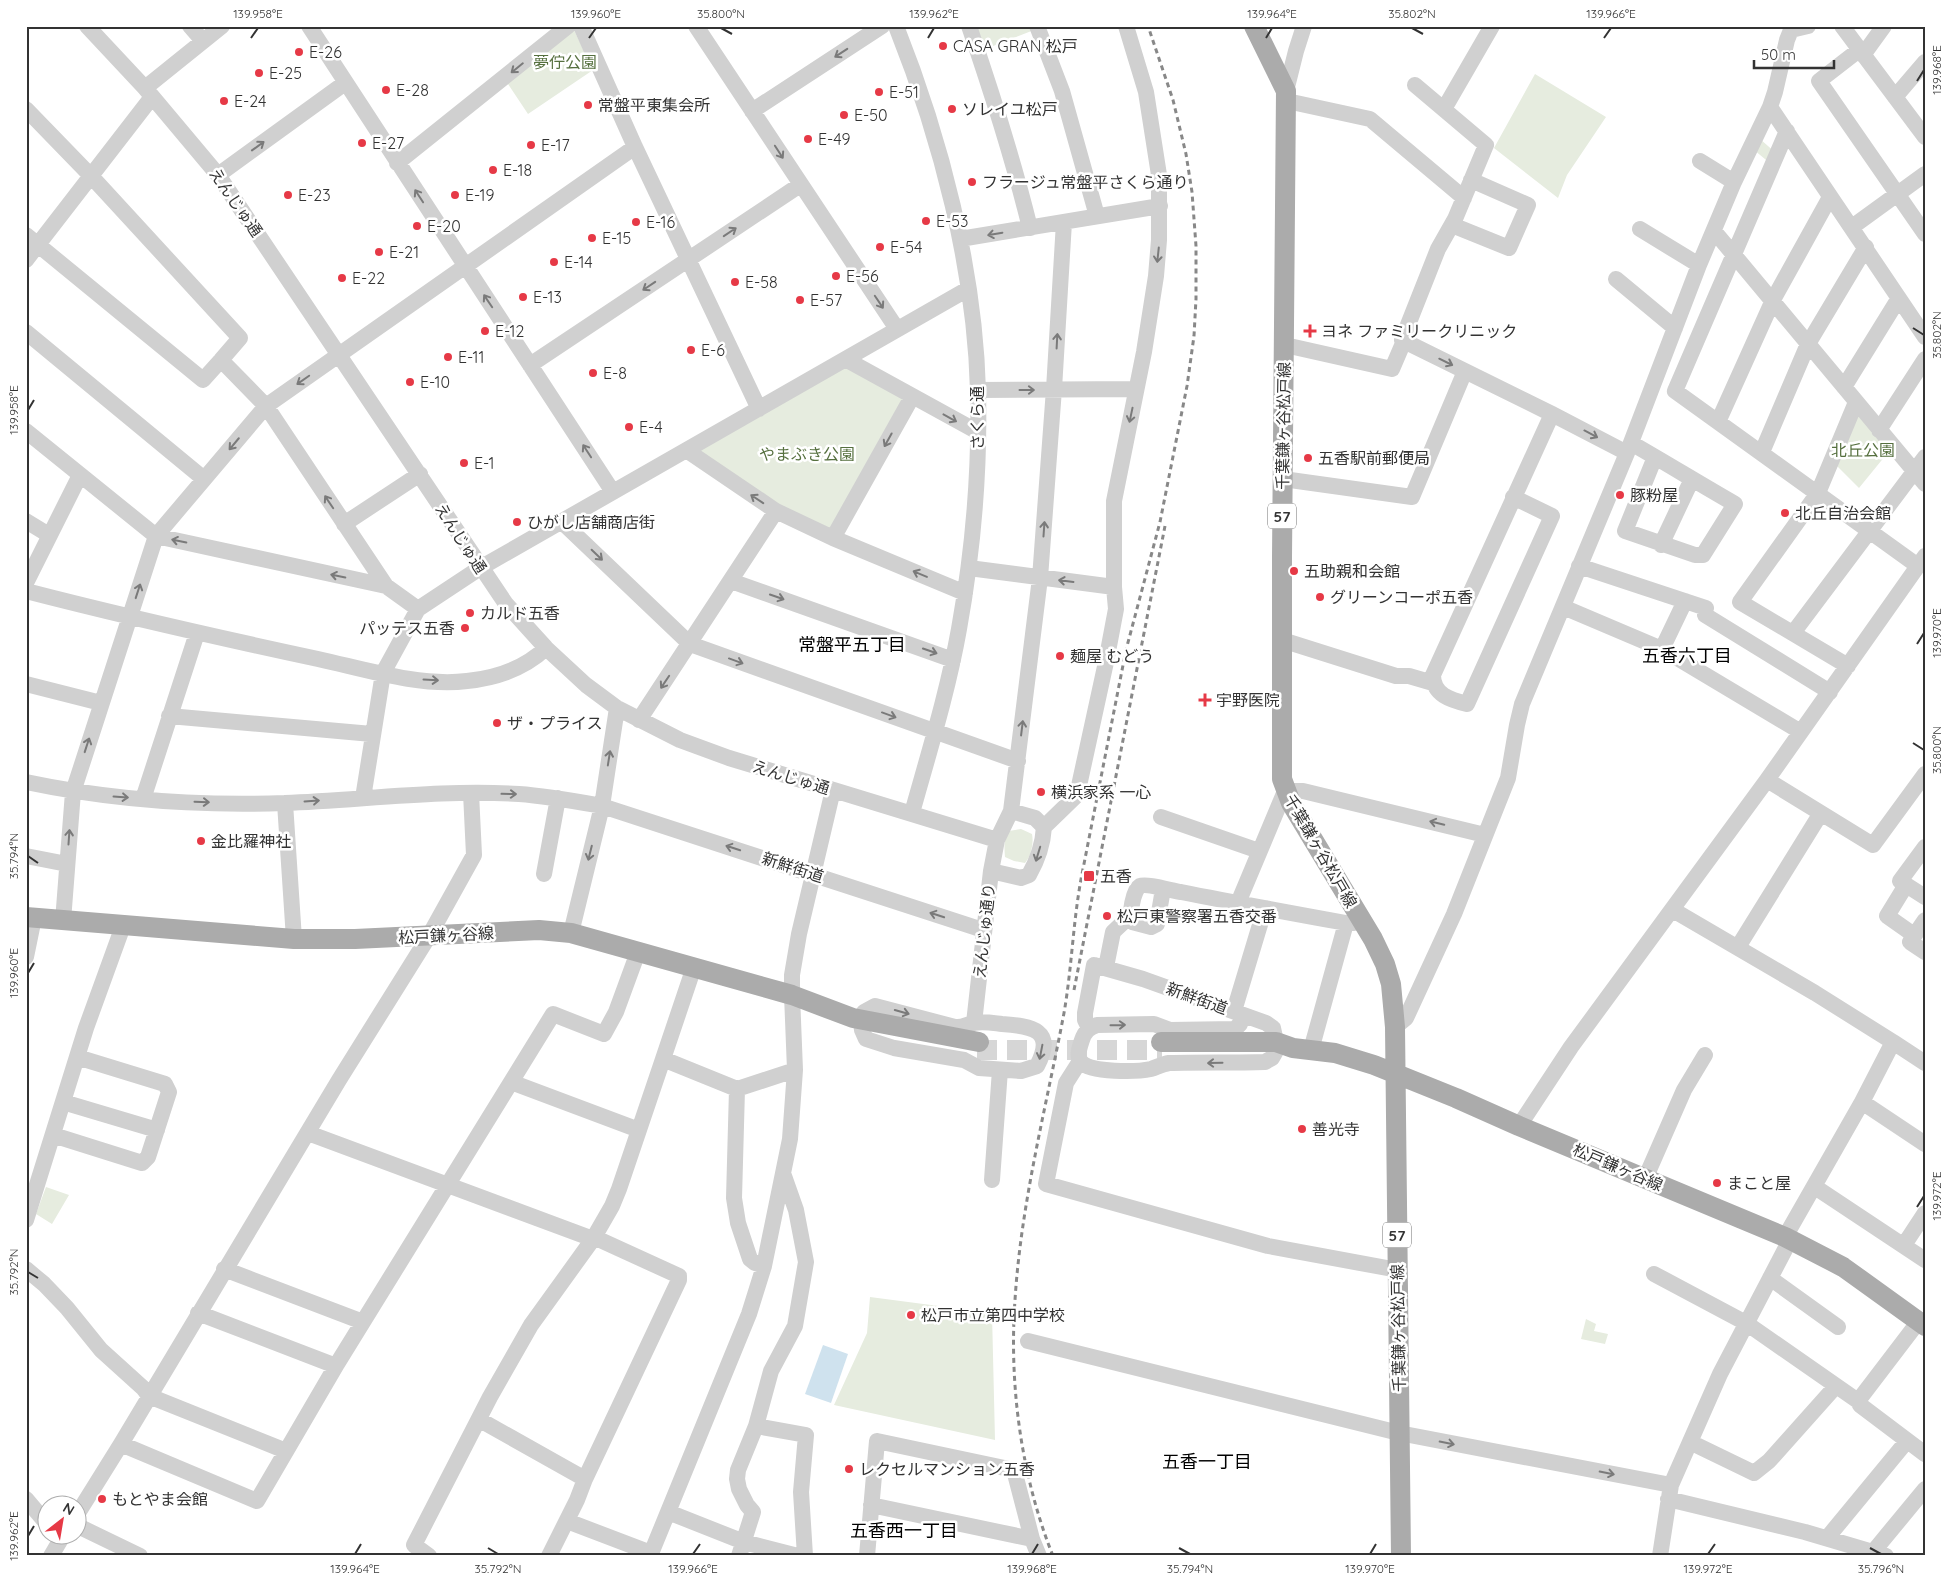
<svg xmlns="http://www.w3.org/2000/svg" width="1951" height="1582" font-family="Quicksand,'Noto Sans JP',sans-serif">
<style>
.green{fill:#e6ecdf}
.water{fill:#cfe2ee}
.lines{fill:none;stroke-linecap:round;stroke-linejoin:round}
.major-tunnel{stroke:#d6d6d6;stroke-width:20;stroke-dasharray:20 10;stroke-linecap:butt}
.minor{stroke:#d0d0d0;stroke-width:16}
.major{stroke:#ababab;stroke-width:20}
.rail{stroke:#888;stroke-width:3;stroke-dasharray:5 4;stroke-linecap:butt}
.oneway{stroke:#7a7a7a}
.ticks{fill:none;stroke:#333;stroke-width:2}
.poi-dot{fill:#e63946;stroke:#fff;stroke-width:2}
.labels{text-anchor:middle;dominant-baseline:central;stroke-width:5;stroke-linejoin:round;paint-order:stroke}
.shield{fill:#fff;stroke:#707070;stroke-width:1}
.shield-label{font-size:15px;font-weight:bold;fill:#333}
.poi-label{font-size:16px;fill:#333;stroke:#fff;text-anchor:start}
.park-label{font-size:16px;fill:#56703f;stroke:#fff}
.street-label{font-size:16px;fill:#333;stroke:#fff}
.neighbourhood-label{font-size:18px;fill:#000;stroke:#fff}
.neatline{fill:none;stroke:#333;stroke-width:2}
.ticks-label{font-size:12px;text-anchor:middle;fill:#333}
</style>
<rect width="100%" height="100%" fill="#fff"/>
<path class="green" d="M974 26H1032L1034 30 983 50Z
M574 30 593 70 528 114 506 81Z
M1535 74 1606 117 1567 175 1558 198 1494 148Z
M1760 139 1776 153 1771 164 1754 150Z
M845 366 902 396 903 401 833 528 828 530 786 511 699 454 700 449Z
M1856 412 1890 450 1859 488 1835 464Z
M1021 829 1032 834C1034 843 1031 856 1025 863L1014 861 1005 857C1004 846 1004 840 1009 831Z
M46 1187 69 1195 52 1224 36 1214Z
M870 1297 992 1313 995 1440 834 1405 867 1333Z
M1586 1319 1596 1324 1594 1331 1608 1334 1605 1344 1581 1339Z"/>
<path class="water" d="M823 1345 848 1354 831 1403 805 1394Z"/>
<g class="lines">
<path class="major-tunnel" d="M977 1050H1162"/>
<path class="minor" d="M87 26 145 88 218 175 506 604 546 648 586 685 617 708 680 740 729 758 997 840
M190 26 203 41
M309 26 613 492
M581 26 635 147 759 409
M696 26 897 329
M896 26C941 139 975 270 978 391 980 471 973 551 959 629 948 691 929 752 912 813
M969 26C992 93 1013 159 1030 228
M1037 26 1062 91 1097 216
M1842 26 1925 137
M1859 50 1819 81 1925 234
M1863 55 1884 26
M1415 85 1486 145 1455 219 1438 249 1402 340 1552 414 1627 453
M145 88 222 26
M1286 91 1296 51 1304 26
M1895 97 1925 62
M1287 101 1370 119 1464 198
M1770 107 1925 337
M26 109 91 176 240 338 221 360
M1444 109 1492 26
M752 111 882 26
M1787 131 1675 391 1918 566
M1700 161 1734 182
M397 163 568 26
M218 175 345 83
M1452 225 1509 248 1528 205 1471 180
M1852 227 1925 174
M1640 229 1699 265
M1714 231 1925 484
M26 235 203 380 221 360 266 406 386 586 418 609 383 673 363 798
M960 239 1160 206
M26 260 152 97
M1616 279 1675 328
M26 332 204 479
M1285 345 1392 369 1404 341
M847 360 978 432
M530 365 800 185
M1844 387 1899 298
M978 390 1136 389
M1718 422 1773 300 1830 197
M1879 430 1925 359
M26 431 156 536 386 586
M1631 443C1666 463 1700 484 1735 504L1703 555H1695L1625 531 1655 457
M686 450 776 511 833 538 965 593
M1762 452 1808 344 1866 247
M1283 479 1412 497 1465 371
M1513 497 1552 516 1467 704C1451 700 1433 695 1433 675L1552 414
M26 521 49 535
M561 521 690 644 1018 761
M344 524 420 474
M833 538 912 397
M1661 545 1692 479
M1579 566 1706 608
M969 568 1114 587
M731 581 953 660
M26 583 80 475
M26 591C123 616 220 638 318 659 364 669 420 687 467 681 496 678 525 668 546 648
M1563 607 1662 649 1801 732
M418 609 480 568 968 289
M1705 615 1830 692
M1793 633 1925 457
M1282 640 1396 676H1409L1433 683
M1662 649 1685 601
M1848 666 1740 602 1818 493 1856 402
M26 684 101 703
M169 716 372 734
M639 720 776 511
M1767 780 1873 845 1925 774
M26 782C111 800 199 806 285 803 363 800 442 789 519 794 547 796 574 801 602 806L983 930
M143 799 197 633
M285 803 294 939
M1161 817 1259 851
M1044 827 1077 795 1106 662 1116 609 1114 587V501L1144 352 1156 276 1159 240V175L1146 92 1126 26
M1925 847 1900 881 1925 897
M26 856 67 864
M991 871 1021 878 1029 875C1037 861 1043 843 1044 827L1035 818 1011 811
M544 874 558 798
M1906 885 1887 916 1914 935
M1163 889 1157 924 1151 927 1132 922C1129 915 1133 890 1140 886 1146 883 1173 891 1181 892 1236 903 1291 913 1346 923H1354L1361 920
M1238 903 1285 791H1303L1485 835
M1673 910 1815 993 1893 1042
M1925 920 1910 942 1925 952
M63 921 73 792 156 536 266 406 635 147
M571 933 602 806 617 708
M1738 947 1821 813
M26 957 34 918
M1106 967 1113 932 1130 916
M1234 1011 1265 908
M1243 1015 1240 1024 1235 1029 1170 1030 1154 1024 1097 1025C1089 1028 1085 1031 1082 1040 1080 1046 1076 1056 1081 1062 1091 1073 1137 1072 1151 1069 1157 1067 1163 1064 1169 1063 1201 1062 1233 1063 1265 1062L1272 1058 1276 1051
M861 1022 862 1030 866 1039 894 1048 964 1060 979 1068 1021 1071 1037 1066C1056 1030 1032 1026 1002 1024 993 1023 983 1021 974 1023 967 1024 963 1028 955 1027L875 1006 864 1012 862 1020
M974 1023 991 871 997 840 1011 811 1040 578 1054 389 1064 222
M1395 1027 1406 1018 1454 914 1508 778 1517 725 1522 704 1627 453 1699 265 1734 182 1770 107 1775 92 1787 40 1791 30 1808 26
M1089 1028 1085 1020V1013L1094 965 1143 979 1266 1023 1273 1028 1276 1042
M1311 1050 1346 923
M663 1059 694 967
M1080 1061 1066 1083 1046 1184 1268 1246 1398 1270
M511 1082 639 1130
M737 1089 734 1198 738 1223 750 1259 755 1263 764 1266
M63 1102 157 1130
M1862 1102 1925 1144
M1519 1126 1571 1047 1767 780 1925 556
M308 1133 593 1239 612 1206 619 1189 663 1059 737 1089 795 1070
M53 1135 142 1163 148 1157 169 1092 165 1084 77 1057
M1645 1179 1684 1090 1705 1055
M992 1180 1000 1070
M1815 1187 1925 1260
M26 1220 86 1028 123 926
M1785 1237 1862 1102 1893 1042 1925 1063
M1904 1245 1925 1213
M26 1269 44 1284 67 1308 101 1350 143 1388 149 1396 286 1451
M224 1269 363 1322
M1654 1274 1746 1323 1858 1401 1860 1405 1925 1454
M1770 1278 1838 1327
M198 1313 336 1366
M1028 1341 1399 1433 1671 1485
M1858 1401 1919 1321
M480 1420 585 1479
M756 1426 806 1435 801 1492 805 1556
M1690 1442 1754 1473 1769 1461 1836 1386
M121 1444 257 1501 337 1364 553 1014 604 1034 616 1012 638 952
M26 1499 48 1525
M1668 1499 1805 1532 1886 1556
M871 1505 1032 1539
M668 1512 744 1542 798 1556
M78 1513 121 1444 339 1080 429 936 474 855 471 793
M567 1521 651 1553
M78 1526 140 1556
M1827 1538 1907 1441
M1873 1552 1925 1489
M51 1556 64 1534
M429 1556 414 1545 490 1397 531 1325 593 1239H598L679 1276V1280L585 1479 577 1500 549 1556
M650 1556 749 1314 764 1266 790 1139 795 1070 792 995V975L799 934 833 790
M739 1556 753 1512 747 1505 739 1489 737 1479 738 1470 756 1426 771 1371 795 1326 806 1262 796 1210 784 1176
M867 1556 877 1441 1014 1470 1032 1539 1039 1556
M1660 1556 1671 1485 1720 1374 1790 1240"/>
<path class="major" d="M1254 26 1286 91 1282 558V779L1291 803 1373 939 1385 964 1391 984 1395 1027 1401 1556
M26 917 294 939H355L539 930 571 933 792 995 853 1018 979 1042
M1161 1042H1276L1293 1048 1335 1053 1374 1065 1456 1098 1519 1126 1785 1237 1843 1267 1925 1326"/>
<path class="rail" d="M1074 990 1165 526
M1053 1556C1021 1476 1009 1385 1015 1300 1021 1203 1046 1108 1064 1013 1072 967 1073 920 1082 874L1126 650 1160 522 1187 386 1194 336 1196 299V246L1192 192 1186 154 1173 100 1148 26"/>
</g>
<defs><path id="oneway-shaft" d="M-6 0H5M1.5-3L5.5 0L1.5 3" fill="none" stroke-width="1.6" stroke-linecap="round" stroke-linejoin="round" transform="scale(1.25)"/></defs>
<g class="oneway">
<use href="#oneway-shaft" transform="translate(841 53) rotate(147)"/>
<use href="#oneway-shaft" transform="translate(517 68) rotate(141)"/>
<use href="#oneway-shaft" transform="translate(258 146) rotate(-36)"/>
<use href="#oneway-shaft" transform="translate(779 152) rotate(57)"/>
<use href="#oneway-shaft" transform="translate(419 196) rotate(-123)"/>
<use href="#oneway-shaft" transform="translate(730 232) rotate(-34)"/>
<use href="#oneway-shaft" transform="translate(995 234) rotate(170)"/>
<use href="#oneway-shaft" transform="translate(1158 255) rotate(96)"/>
<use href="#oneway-shaft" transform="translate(649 286) rotate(146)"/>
<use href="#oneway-shaft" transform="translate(488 301) rotate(-124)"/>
<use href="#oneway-shaft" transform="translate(879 302) rotate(56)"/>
<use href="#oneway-shaft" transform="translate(1057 341) rotate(-87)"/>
<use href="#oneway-shaft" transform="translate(1446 362) rotate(26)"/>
<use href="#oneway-shaft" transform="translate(303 380) rotate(145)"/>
<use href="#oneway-shaft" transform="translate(1027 390)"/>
<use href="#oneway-shaft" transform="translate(1131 415) rotate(102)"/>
<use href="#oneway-shaft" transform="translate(950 418) rotate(29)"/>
<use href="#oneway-shaft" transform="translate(1591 434) rotate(28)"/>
<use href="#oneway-shaft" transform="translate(888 440) rotate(119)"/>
<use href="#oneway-shaft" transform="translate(234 444) rotate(130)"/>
<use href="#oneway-shaft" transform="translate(587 451) rotate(-123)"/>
<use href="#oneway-shaft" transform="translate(757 499) rotate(-146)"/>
<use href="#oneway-shaft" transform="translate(329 502) rotate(-124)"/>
<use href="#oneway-shaft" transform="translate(1044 529) rotate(-86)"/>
<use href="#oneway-shaft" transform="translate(179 541) rotate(-168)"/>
<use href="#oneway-shaft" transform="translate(597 555) rotate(44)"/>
<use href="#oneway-shaft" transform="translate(920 574) rotate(-157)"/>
<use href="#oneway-shaft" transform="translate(338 576) rotate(-168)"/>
<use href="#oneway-shaft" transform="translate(1066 581) rotate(-173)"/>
<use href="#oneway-shaft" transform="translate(138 591) rotate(-72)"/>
<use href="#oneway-shaft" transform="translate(777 597) rotate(19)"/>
<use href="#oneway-shaft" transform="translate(930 651) rotate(19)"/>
<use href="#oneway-shaft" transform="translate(736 661) rotate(20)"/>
<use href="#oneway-shaft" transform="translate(431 680) rotate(3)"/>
<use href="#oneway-shaft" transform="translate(665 682) rotate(124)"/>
<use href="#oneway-shaft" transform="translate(889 715) rotate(20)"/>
<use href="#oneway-shaft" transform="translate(1022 728) rotate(-83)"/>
<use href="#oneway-shaft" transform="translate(87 745) rotate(-72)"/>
<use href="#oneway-shaft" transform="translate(609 758) rotate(-81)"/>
<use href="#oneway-shaft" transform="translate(509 794) rotate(1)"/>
<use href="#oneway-shaft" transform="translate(121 797) rotate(4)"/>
<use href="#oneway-shaft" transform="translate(312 801) rotate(-4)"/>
<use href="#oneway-shaft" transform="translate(202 802) rotate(2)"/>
<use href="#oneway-shaft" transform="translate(1437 823) rotate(-166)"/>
<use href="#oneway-shaft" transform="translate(69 837) rotate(-86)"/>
<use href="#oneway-shaft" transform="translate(733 848) rotate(-162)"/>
<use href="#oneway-shaft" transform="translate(590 853) rotate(104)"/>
<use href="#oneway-shaft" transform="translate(1038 854) rotate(107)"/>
<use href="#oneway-shaft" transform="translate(937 915) rotate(-162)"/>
<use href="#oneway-shaft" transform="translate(902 1012) rotate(16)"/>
<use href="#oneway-shaft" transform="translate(1118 1025) rotate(-1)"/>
<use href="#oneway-shaft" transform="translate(1041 1052) rotate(101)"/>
<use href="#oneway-shaft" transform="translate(1215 1063) rotate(179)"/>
<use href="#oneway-shaft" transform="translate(1447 1443) rotate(11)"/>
<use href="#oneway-shaft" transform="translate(1607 1473) rotate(11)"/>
</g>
<path class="ticks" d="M721 28 732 34M1412 28 1423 34M251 38 258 28M589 38 596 28M928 38 934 28M1266 38 1272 28M1604 38 1611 28M1917 81 1924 70M1913 328 1924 335M28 410 34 400M1917 644 1924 633M1913 743 1924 750M28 856 38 863M28 973 34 963M1917 1207 1924 1196M28 1272 38 1278M28 1536 34 1526M488 1548 498 1554M1179 1548 1190 1554M1870 1548 1881 1554M355 1554 361 1544M693 1554 700 1544M1032 1554 1038 1544M1370 1554 1376 1544M1708 1554 1715 1544"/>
<g class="poi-dot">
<circle cx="943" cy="46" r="5"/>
<circle cx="299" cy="52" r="5"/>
<circle cx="259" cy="73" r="5"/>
<circle cx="386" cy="90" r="5"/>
<circle cx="879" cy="92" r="5"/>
<circle cx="224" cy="101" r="5"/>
<circle cx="588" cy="105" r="5"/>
<circle cx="952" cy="109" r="5"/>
<circle cx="844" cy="115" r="5"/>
<circle cx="808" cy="139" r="5"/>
<circle cx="362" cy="143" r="5"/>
<circle cx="531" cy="145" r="5"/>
<circle cx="493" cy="170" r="5"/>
<circle cx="972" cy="182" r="5"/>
<circle cx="288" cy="195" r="5"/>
<circle cx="455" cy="195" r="5"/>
<circle cx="926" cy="221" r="5"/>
<circle cx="636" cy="222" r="5"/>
<circle cx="417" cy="226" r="5"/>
<circle cx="592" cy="238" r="5"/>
<circle cx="880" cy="247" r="5"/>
<circle cx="379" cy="252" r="5"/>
<circle cx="554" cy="262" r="5"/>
<circle cx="836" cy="276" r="5"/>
<circle cx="342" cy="278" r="5"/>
<circle cx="735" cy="282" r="5"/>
<circle cx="523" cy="297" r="5"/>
<circle cx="800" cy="300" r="5"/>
<circle cx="485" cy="331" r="5"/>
<path d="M1307.5 323.5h5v5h5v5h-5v5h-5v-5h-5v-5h5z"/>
<circle cx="691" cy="350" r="5"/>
<circle cx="448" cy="357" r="5"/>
<circle cx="593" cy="373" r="5"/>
<circle cx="410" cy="382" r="5"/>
<circle cx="629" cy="427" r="5"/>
<circle cx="1308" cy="458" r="5"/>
<circle cx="464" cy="463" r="5"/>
<circle cx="1620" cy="495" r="5"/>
<circle cx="1785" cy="513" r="5"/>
<circle cx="517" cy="522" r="5"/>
<circle cx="1294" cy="571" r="5"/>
<circle cx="1320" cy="597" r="5"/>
<circle cx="470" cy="613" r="5"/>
<circle cx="465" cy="628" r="5"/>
<circle cx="1060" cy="656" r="5"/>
<path d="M1202.5 692.5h5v5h5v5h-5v5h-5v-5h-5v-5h5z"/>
<circle cx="497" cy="723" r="5"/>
<circle cx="1041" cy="792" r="5"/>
<circle cx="201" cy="841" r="5"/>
<rect x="1083" y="870" width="12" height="12" rx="2.5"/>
<circle cx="1107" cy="916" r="5"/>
<circle cx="1302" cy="1129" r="5"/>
<circle cx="1717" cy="1183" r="5"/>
<circle cx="911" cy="1315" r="5"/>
<circle cx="849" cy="1469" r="5"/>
<circle cx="102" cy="1499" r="5"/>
</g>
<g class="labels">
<g class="shield">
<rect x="1268" y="503.5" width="28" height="25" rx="4"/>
<rect x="1383" y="1222.5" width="28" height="25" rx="4"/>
</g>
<g class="shield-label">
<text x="1282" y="516">57</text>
<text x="1397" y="1235">57</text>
</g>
<g class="poi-label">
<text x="953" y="46">CASA GRAN 松戸</text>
<text x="309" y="52">E-26</text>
<text x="269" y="73">E-25</text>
<text x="396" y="90">E-28</text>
<text x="889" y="92">E-51</text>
<text x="234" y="101">E-24</text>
<text x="598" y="105">常盤平東集会所</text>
<text x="962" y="109">ソレイユ松戸</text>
<text x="854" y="115">E-50</text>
<text x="818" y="139">E-49</text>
<text x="372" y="143">E-27</text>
<text x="541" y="145">E-17</text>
<text x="503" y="170">E-18</text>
<text x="982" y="182">フラージュ常盤平さくら通り</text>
<text x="298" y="195">E-23</text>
<text x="465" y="195">E-19</text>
<text x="936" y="221">E-53</text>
<text x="646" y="222">E-16</text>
<text x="427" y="226">E-20</text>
<text x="602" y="238">E-15</text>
<text x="890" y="247">E-54</text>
<text x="389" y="252">E-21</text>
<text x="564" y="262">E-14</text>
<text x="846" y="276">E-56</text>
<text x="352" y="278">E-22</text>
<text x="745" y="282">E-58</text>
<text x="533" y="297">E-13</text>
<text x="810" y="300">E-57</text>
<text x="495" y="331">E-12</text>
<text x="1321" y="331">ヨネ ファミリークリニック</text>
<text x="701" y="350">E-6</text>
<text x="458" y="357">E-11</text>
<text x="603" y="373">E-8</text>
<text x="420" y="382">E-10</text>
<text x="639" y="427">E-4</text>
<text x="1318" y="458">五香駅前郵便局</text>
<text x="474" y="463">E-1</text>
<text x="1630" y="495">豚粉屋</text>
<text x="1795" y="513">北丘自治会館</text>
<text x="527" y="522">ひがし店舗商店街</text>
<text x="1304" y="571">五助親和会館</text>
<text x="1330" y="597">グリーンコーポ五香</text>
<text x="480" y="613">カルド五香</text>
<text x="455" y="628" text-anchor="end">パッテス五香</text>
<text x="1070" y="656">麺屋 むどう</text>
<text x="1216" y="700">宇野医院</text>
<text x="507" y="723">ザ・プライス</text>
<text x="1051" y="792">横浜家系 一心</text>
<text x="211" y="841">金比羅神社</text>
<text x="1100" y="876">五香</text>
<text x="1117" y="916">松戸東警察署五香交番</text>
<text x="1312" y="1129">善光寺</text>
<text x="1727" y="1183">まこと屋</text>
<text x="921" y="1315">松戸市立第四中学校</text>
<text x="859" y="1469">レクセルマンション五香</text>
<text x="112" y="1499">もとやま会館</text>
</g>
<g class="park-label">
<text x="565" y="62">夢佇公園</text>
<text x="1863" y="450">北丘公園</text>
<text x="807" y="454">やまぶき公園</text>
</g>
<g class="street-label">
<text transform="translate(236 202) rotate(55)">えんじゅ通</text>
<text transform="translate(977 418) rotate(-90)">さくら通</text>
<text transform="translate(1283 426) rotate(-89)">千葉鎌ヶ谷松戸線</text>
<text transform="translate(461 538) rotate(57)">えんじゅ通</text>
<text transform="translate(791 777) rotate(17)">えんじゅ通</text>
<text transform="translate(1321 851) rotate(60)">千葉鎌ヶ谷松戸線</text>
<text transform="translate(793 867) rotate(18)">新鮮街道</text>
<text transform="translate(984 931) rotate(-84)">えんじゅ通り</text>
<text transform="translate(446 935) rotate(-3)">松戸鎌ヶ谷線</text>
<text transform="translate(1197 998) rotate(20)">新鮮街道</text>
<text transform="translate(1618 1167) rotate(23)">松戸鎌ヶ谷線</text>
<text transform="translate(1398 1328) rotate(-91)">千葉鎌ヶ谷松戸線</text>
</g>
<g class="neighbourhood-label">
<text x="852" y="644">常盤平五丁目</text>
<text x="1687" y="655">五香六丁目</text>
<text x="1207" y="1461">五香一丁目</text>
<text x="904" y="1530">五香西一丁目</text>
</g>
</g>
<rect width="1951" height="1582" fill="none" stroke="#ffffff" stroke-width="55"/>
<g transform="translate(62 1520) rotate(31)"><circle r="24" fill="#ffffff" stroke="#adadad"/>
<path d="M0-4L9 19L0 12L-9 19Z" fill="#e63946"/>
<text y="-8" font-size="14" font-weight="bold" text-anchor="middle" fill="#333333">N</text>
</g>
<path d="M1754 60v8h80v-8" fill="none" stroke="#333333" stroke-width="2.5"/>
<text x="1761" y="60" font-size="15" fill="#333333" stroke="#ffffff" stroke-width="4" paint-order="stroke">50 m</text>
<rect x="28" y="28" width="1896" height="1526" class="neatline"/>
<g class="ticks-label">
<text x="258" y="18">139.958°E</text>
<text x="596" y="18">139.960°E</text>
<text x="721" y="18">35.800°N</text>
<text x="934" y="18">139.962°E</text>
<text x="1272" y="18">139.964°E</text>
<text x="1412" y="18">35.802°N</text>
<text x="1611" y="18">139.966°E</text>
<text transform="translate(1937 70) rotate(-90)" y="4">139.968°E</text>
<text transform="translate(1937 335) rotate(-90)" y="4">35.802°N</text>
<text transform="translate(14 410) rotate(-90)" y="4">139.958°E</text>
<text transform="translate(1937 633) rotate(-90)" y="4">139.970°E</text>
<text transform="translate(1937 750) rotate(-90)" y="4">35.800°N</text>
<text transform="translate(14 856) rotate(-90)" y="4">35.794°N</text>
<text transform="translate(14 973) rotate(-90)" y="4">139.960°E</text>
<text transform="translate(1937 1196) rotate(-90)" y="4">139.972°E</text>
<text transform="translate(14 1272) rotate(-90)" y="4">35.792°N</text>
<text transform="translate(14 1536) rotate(-90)" y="4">139.962°E</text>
<text x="355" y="1573">139.964°E</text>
<text x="498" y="1573">35.792°N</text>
<text x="693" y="1573">139.966°E</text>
<text x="1032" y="1573">139.968°E</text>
<text x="1190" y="1573">35.794°N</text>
<text x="1370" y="1573">139.970°E</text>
<text x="1708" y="1573">139.972°E</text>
<text x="1881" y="1573">35.796°N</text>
</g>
</svg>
